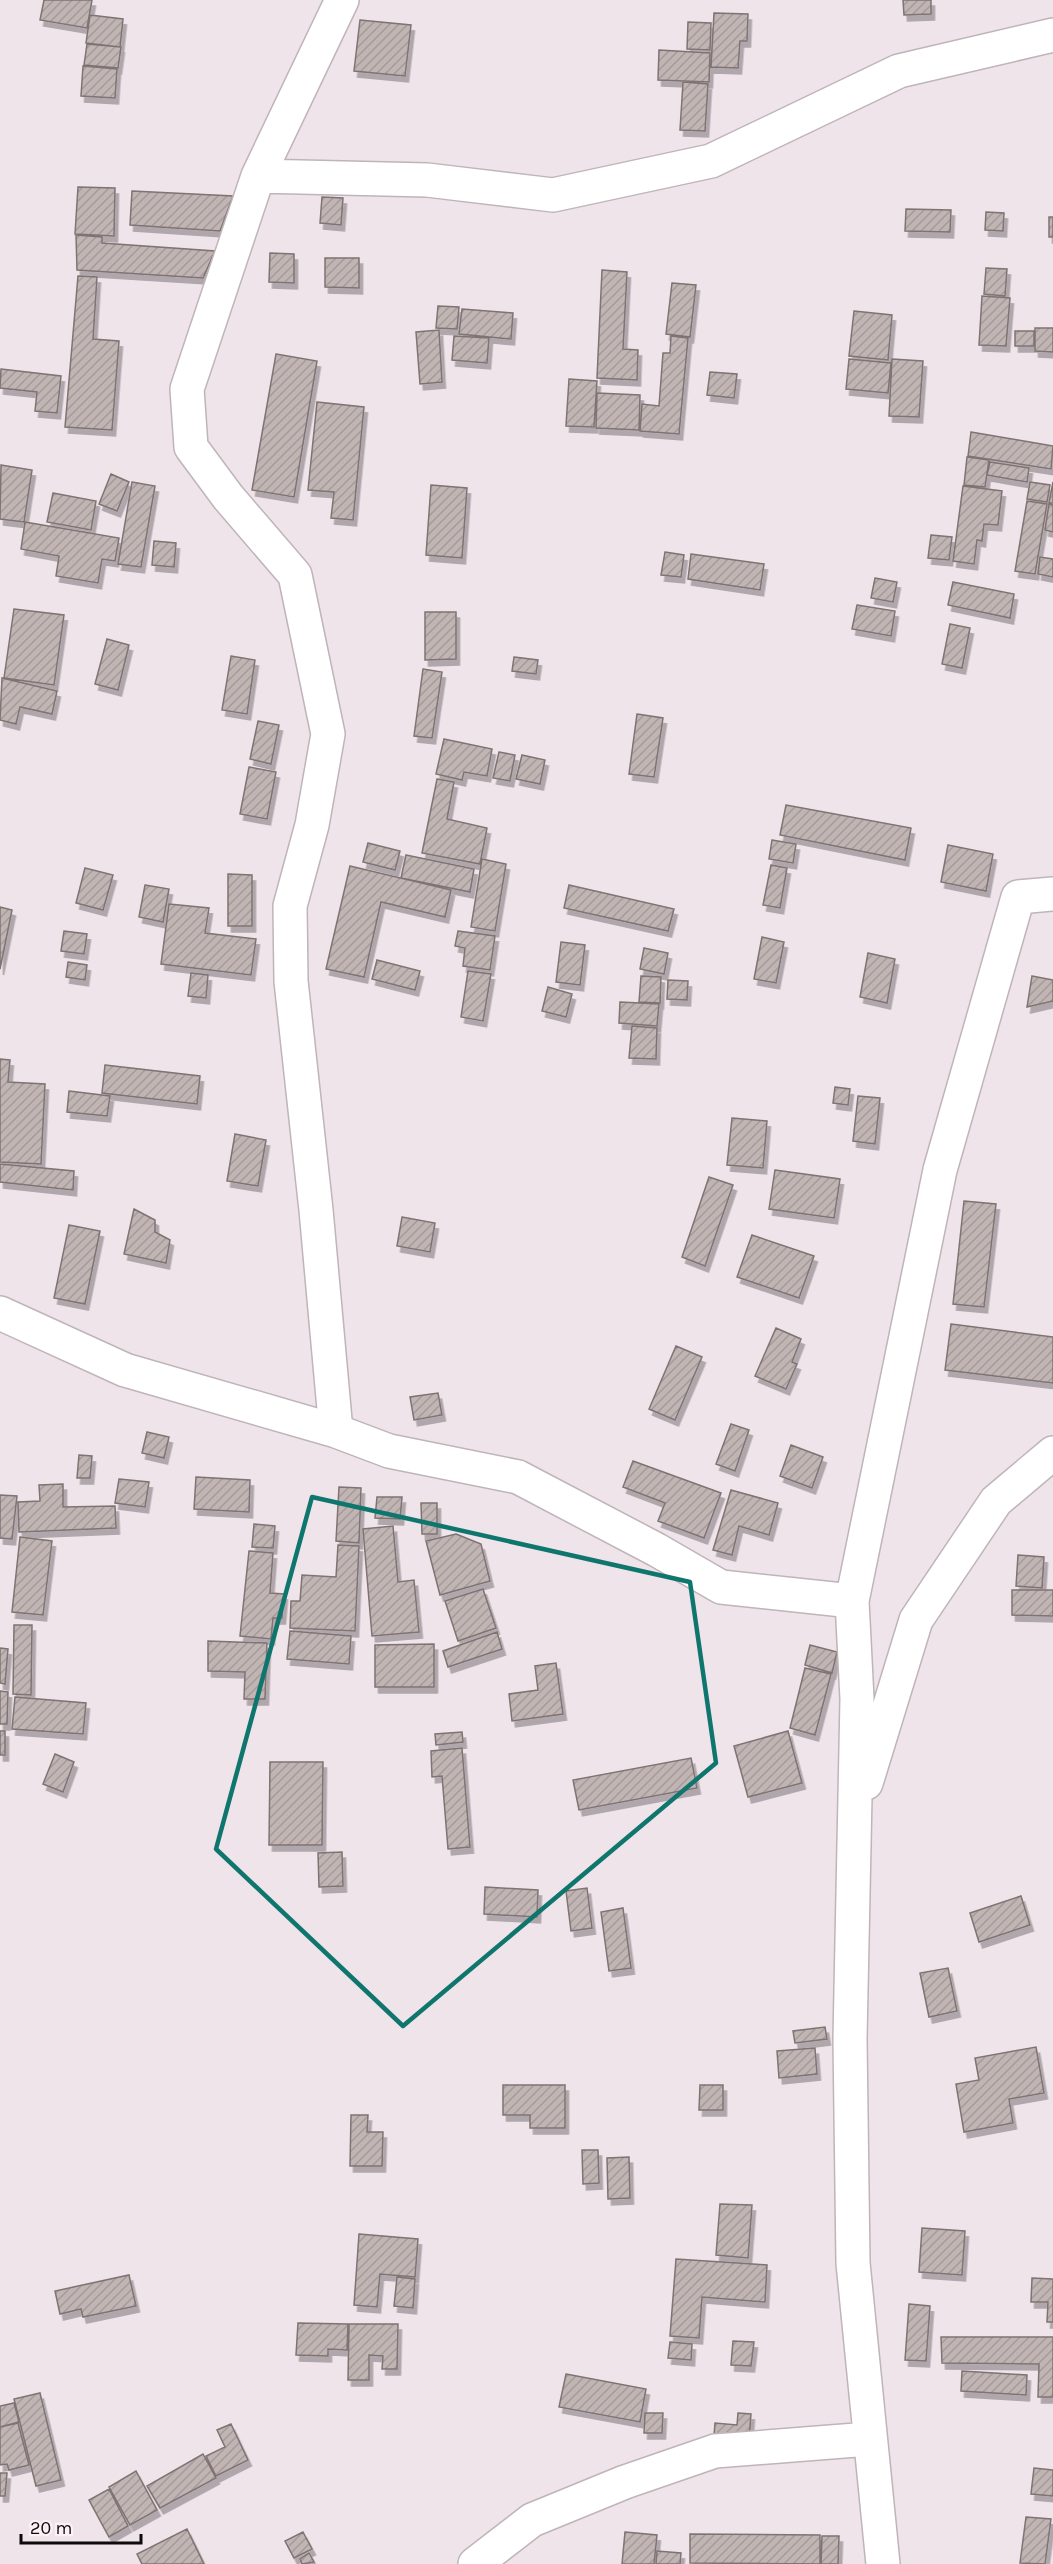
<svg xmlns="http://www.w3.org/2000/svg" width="1053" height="2564" font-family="Karla,sans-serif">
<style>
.building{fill:url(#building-hatch);stroke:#7f7373;stroke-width:1.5;filter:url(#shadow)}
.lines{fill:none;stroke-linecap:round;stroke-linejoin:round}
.minor-casing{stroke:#bfb4b9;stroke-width:36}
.minor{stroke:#fff;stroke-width:33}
.marked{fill:none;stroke:#0f766e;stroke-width:4.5;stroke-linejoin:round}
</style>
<defs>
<pattern id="building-hatch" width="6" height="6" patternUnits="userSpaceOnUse" patternTransform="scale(1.5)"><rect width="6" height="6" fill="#c1b5b4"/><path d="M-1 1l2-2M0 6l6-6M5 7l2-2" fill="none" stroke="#a59a9a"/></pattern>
<filter id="shadow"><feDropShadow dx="3.5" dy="6" stdDeviation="0" flood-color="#0004"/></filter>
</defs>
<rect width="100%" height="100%" fill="#efe4e9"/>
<path class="building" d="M44 0H92L87 28 40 20Z
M903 0H931V14L904 15Z
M714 13 748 14 747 41H740L738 68 711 67Z
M90 15 123 19 120 47 86 43Z
M360 20 411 25 405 76 354 71Z
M688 22 711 23 710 50 687 49Z
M87 44 121 47 118 68 84 65Z
M659 50 710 53 709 82 658 80Z
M83 66 117 69 115 98 81 96Z
M683 82 708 84 705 131 680 130Z
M78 187 115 188 114 236 75 234Z
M132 191 233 196 220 231 130 225Z
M322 197 343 198 341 225 320 223Z
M906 209 951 210 950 232 905 231Z
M986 212 1004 213 1003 231 985 230Z
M1049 217H1053V237H1049Z
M76 235 102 237V243L215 251 203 278 77 270Z
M270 253 294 254V283L269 282Z
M325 258H359V288L325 287Z
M986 268 1007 269 1005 296 984 294Z
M602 270 627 272 623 349 638 350 637 380 597 378Z
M78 276 97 277 93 339 119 341 112 430 65 427Z
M672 283 696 285 690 337 666 334Z
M982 296 1010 298 1006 346 979 345Z
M438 306 459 307 457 329 436 328Z
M462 309 513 313 511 339 459 334Z
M854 311 892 315 888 360 849 356Z
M1035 328H1053V352L1035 351Z
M439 330 442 382 420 384 416 332Z
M1015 331H1034V346H1015Z
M454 336 489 338 487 363 452 360Z
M671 336 688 338 679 434 640 431 642 404 659 406 663 353H670Z
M276 354 317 361 294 497 252 490Z
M849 359 891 363 888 393 846 389Z
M892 359 923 361 919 417 889 416Z
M1 369 61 376 57 413 35 411 37 392 0 388Z
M710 372 737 374 734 398 707 395Z
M569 379 597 381 594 427 566 426Z
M597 393 640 395 639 430 596 428Z
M317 402 364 407 353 520 331 518 334 492 308 490Z
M971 432 1053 446 1051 469 968 456Z
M967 457 989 460 985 487 964 485Z
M990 462 1029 468 1027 482 987 475Z
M1 465 32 470 24 522 0 519Z
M111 474 129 482 117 511 99 504Z
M132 482 155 486 141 567 118 564Z
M1030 482 1050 485 1047 502 1027 499Z
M1053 482V503H1049Z
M431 485 467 488 462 558 426 555Z
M963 486 1002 491 998 525 984 524 982 541 977 540 974 564 953 561Z
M53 493 96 501 91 530 47 522Z
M1027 501 1047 504 1035 574 1015 571Z
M1049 504 1053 505V532L1045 530Z
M25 522 119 538 115 561 102 559 98 583 56 576 59 556 21 549Z
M931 535 952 537 949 560 928 558Z
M154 541 176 543 174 567 152 565Z
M665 552 684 555 681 577 661 575Z
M691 554 764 564 760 590 688 579Z
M1040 557 1053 559V577L1038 574Z
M875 578 897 582 893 602 871 598Z
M953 582 1014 594 1010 618 948 605Z
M857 605 895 611 891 636 852 629Z
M14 609 64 615 54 685 4 678Z
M425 612H456V659L425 660Z
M950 624 970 628 962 668 942 664Z
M107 639 129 645 118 690 95 684Z
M231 656 255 660 247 714 222 710Z
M514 657 538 660 536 674 512 671Z
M423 669 442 672 432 738 414 736Z
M2 678 57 691 52 714 20 707 16 724 0 720Z
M637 714 663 718 654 777 629 774Z
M258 721 279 725 271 764 250 759Z
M444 739 492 749 487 776 464 772 462 780 436 774Z
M499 752 515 755 510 781 493 778Z
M522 755 545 760 540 784 516 779Z
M249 767 276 772 267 819 240 814Z
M437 779 454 782 447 819 487 828 480 864 422 853Z
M786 805 911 828 905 860 780 835Z
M772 840 796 844 793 863 769 859Z
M368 843 400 851 395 870 363 862Z
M948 845 993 854 986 891 941 882Z
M406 855 474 869 470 892 401 878Z
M482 859 506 864 495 931 471 927Z
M771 865 787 868 780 908 763 905Z
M350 866 451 890 445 917 381 902 364 977 326 969Z
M85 868 113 875 103 910 76 903Z
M228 874 252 875V926H228Z
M145 885 169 889 163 922 139 917Z
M569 885 674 909 668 931 564 908Z
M169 904 209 908 205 933 256 939 251 975 161 964Z
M0 907 12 910 0 969Z
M64 931 87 934 84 954 61 951Z
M458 931 495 936 490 970 463 966 465 948 455 946Z
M762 937 784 942 776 983 754 979Z
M561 942 585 945 580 985 556 982Z
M644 948 668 953 664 974 640 969Z
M868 953 895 959 887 1003 860 997Z
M377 960 420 971 415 990 372 979Z
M68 962 87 965 85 980 66 977Z
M468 971 491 974 483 1021 461 1017Z
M191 973 208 975 206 998 188 996Z
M641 976 661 977 660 1003 639 1002Z
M1032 976 1053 980V1001L1027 1007Z
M668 980 688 981 687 1000 667 999Z
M548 987 572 994 566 1017 542 1011Z
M620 1002 659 1004 657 1026 619 1023Z
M632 1026 657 1028 656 1059 629 1058Z
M0 1059 10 1060 8 1082 45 1084 41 1164 0 1162Z
M105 1065 200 1076 197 1104 102 1093Z
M835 1087 850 1089 848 1105 833 1103Z
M69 1091 110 1096 107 1116 67 1112Z
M858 1096 880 1098 875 1144 853 1141Z
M732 1118 767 1121 763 1168 727 1165Z
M235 1134 266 1140 258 1186 227 1181Z
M0 1164 74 1171 73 1190 0 1182Z
M775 1170 840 1179 834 1218 769 1209Z
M709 1177 733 1185 705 1266 682 1257Z
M964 1201 996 1204 984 1307 953 1304Z
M134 1209 155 1220V1232L170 1240 166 1263 124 1254Z
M402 1217 435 1223 430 1252 397 1246Z
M69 1225 100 1231 85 1304 54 1298Z
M752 1235 814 1256 799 1298 737 1277Z
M951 1324 1053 1337V1383L945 1370Z
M776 1328 801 1339 792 1362 797 1364 786 1389 755 1376Z
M676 1346 702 1357 675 1420 649 1409Z
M438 1393 442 1415 414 1420 410 1397Z
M731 1424 749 1430 735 1471 716 1464Z
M147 1432 169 1437 164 1458 142 1453Z
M791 1445 823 1457 812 1488 780 1476Z
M79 1455 92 1456 90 1478H77Z
M633 1461 721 1493 704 1538 658 1521 665 1503 623 1487Z
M196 1477 250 1480 249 1512 194 1509Z
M119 1479 149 1482 145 1507 115 1503Z
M63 1484V1507L115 1506 116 1528 19 1532 18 1502 40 1501 39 1485Z
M339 1487 361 1488 359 1543 336 1541Z
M731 1490 778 1503 769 1535 739 1526 732 1555 713 1550Z
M0 1495 17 1496 12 1539 0 1538Z
M377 1497H402L400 1519 375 1518Z
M421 1503H437V1534H422Z
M254 1524 275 1526 273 1548 252 1547Z
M393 1526 398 1582 414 1580 419 1632 372 1636 363 1529Z
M456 1534 481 1544 490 1581 440 1595 426 1541Z
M20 1537 52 1541 43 1615 12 1612Z
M338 1545 359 1546 355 1631 290 1628 291 1601H300L302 1575 336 1577Z
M249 1551 273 1553 270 1593 284 1594 282 1618H273L271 1639 240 1636Z
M1018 1555 1044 1557 1042 1588 1016 1586Z
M483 1589 496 1628 458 1641 445 1601Z
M1012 1590H1053V1616L1012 1615Z
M14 1625H32L31 1695 13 1694Z
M290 1631 351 1636 349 1664 287 1659Z
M497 1632 502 1649 448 1667 443 1651Z
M208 1641 267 1643 265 1699H244L245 1672 208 1671Z
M434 1644V1687H375V1645Z
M810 1645 837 1652 832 1673 805 1665Z
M0 1648 8 1649 5 1684 0 1683Z
M556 1663 563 1714 512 1721 509 1694 538 1690 535 1666Z
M805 1668 831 1674 815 1735 790 1728Z
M0 1691 8 1692 7 1724H0Z
M15 1697 86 1703 83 1734 12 1729Z
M0 1731H5V1755H0Z
M788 1731 802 1783 748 1797 734 1746Z
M462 1732 463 1742 436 1745 435 1734Z
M462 1748 470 1847 448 1849 442 1776 432 1777 431 1751Z
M55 1754 74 1762 63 1792 43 1784Z
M691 1758 697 1788 579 1810 573 1780Z
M270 1762H323L322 1845H269Z
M342 1852 343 1886 319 1887 318 1853Z
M485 1887 538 1890 537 1917 484 1914Z
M587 1888 592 1928 571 1931 566 1891Z
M1021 1896 1030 1925 979 1942 970 1913Z
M623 1908 631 1968 609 1971 601 1912Z
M948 1968 957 2011 929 2017 920 1973Z
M825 2027 827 2039 795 2043 793 2031Z
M1036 2047 1044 2093 1009 2099 1013 2123 964 2132 956 2084 979 2080 975 2058Z
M815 2048 817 2074 779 2078 777 2051Z
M503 2085H565V2128H530V2115H503Z
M700 2085H723V2110H699Z
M351 2115H368L367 2132H383L382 2166H350Z
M582 2150H598L599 2183 583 2184Z
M629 2157 630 2198 608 2199 607 2158Z
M720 2204 752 2205 748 2258 716 2255Z
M922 2228 965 2231 962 2275 919 2272Z
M359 2234 418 2239 415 2277 380 2274 377 2307 354 2305Z
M676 2259 767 2265 765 2302 702 2297 699 2338 670 2336Z
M129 2275 136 2306 83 2317 81 2309 60 2314 55 2291Z
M397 2277 415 2279 413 2308 394 2306Z
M1032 2278 1053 2279V2322H1047L1048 2302H1031Z
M909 2304 930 2306 926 2361 905 2360Z
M298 2323 348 2324 347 2350 328 2349V2356L296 2355Z
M349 2324H398L397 2369H382L383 2356 369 2355V2380H348Z
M941 2337H1053V2397H1038L1039 2364 942 2363Z
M733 2341 754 2342 751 2366 731 2365Z
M670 2342 692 2344 691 2360 668 2358Z
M962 2371 1027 2375 1026 2395 961 2391Z
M566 2374 646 2389 640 2422 559 2407Z
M40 2393 61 2480 36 2486 14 2399Z
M14 2403 19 2422 0 2427V2406Z
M645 2413H663L662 2433H644Z
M738 2413 751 2414 749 2440 714 2436 715 2423 737 2425Z
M18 2423 29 2465 9 2470 7 2464 0 2465V2427Z
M231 2424 248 2460 216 2476 206 2456 225 2447 217 2430Z
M203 2454 216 2478 160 2508 147 2486Z
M1034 2468 1053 2470V2496L1031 2494Z
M136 2471 157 2510 130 2525 109 2487Z
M0 2473H7L5 2496H0Z
M109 2489 128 2526 109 2537 89 2500Z
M1026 2517 1051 2519 1045 2564 1020 2563Z
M187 2529 204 2564H142L137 2554Z
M303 2532 312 2549 294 2558 285 2541Z
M625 2532 657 2535 654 2564H622Z
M690 2534 820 2535V2564L690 2563Z
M822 2536H839L838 2564H821Z
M657 2551 681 2553 680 2564H656Z
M309 2553 314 2562 302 2564 300 2559Z"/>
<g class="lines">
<g class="minor-casing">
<path id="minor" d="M258 176 427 180 553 195 711 161 899 71 1053 35
M0 1313 125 1370 336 1431 389 1451 518 1477 657 1550 721 1587 852 1601
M336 1431 316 1210 291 981 290 906 312 825 328 734 295 575 228 497 191 447 187 389 258 176 342 0
M866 1783 916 1620 996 1501 1053 1453
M475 2564 532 2520 625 2482 715 2451 869 2439
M883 2564 853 2263 850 2039 857 1699 852 1601 940 1170 1018 897 1053 894"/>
</g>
<use href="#minor" class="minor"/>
</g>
<path class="marked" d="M312 1497 690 1582 716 1763 403 2026 216 1849Z"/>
<path d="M21 2534v9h120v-9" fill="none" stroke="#0e0a0c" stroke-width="3"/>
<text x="30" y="2534" font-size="18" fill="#0e0a0c" stroke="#fdf1f6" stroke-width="4.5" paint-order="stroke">20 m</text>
</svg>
